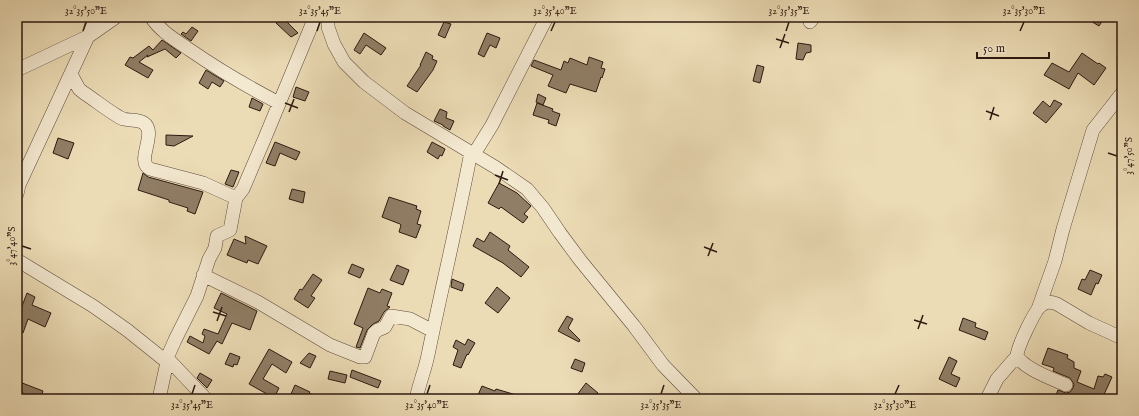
<svg xmlns="http://www.w3.org/2000/svg" width="1139" height="416" font-family="'IM FELL English',serif">
<style>
.building{fill:#907e66;stroke:#2d1910}
.lines{fill:none;stroke-linecap:round;stroke-linejoin:round}
.minor-casing{stroke:#5d4a3a;stroke-width:14}
.minor{stroke:#f3e8d0;stroke-width:13}
.ticks{fill:none;stroke:#2d1910;stroke-width:1.5}
.neatline{fill:none;stroke:#2d1910;stroke-width:1.5}
.ticks-label{font-size:10px;text-anchor:middle;fill:#2d1910}
</style>
<rect width="100%" height="100%" fill="#ecdcb6"/>
<filter id="stains"><feTurbulence type="fractalNoise" baseFrequency=".005" numOctaves="4"/><feColorMatrix values="0 0 0 0 .2 0 0 0 0 .09 0 0 0 0 .02 0 0 0 .5 -.17"/></filter>
<radialGradient id="worn" r=".72"><stop offset=".6" stop-color="#630" stop-opacity="0"/><stop offset="1" stop-color="#630" stop-opacity=".3"/></radialGradient>
<path class="building" d="M282 17 298 33 291 37 276 23Z
M1084 17H1105L1099 26Z
M444 22 451 24 445 38 438 35Z
M192 27 198 31 191 41 181 34 183 32 186 34Z
M364 33 386 48 381 55 366 45 360 54 354 50Z
M487 33 500 38 496 48 490 45 484 57 478 54Z
M162 40 181 53 176 58 165 49 147 57 148 55 139 62 153 70 148 78 125 65 130 57 133 58 149 46 153 50Z
M798 43 811 45V52L806 53 803 60 796 59Z
M426 52 433 56 432 59 437 61 433 70 417 92 407 86 421 65H420Z
M1082 53 1098 64 1099 63 1106 68 1094 85 1078 73 1069 89 1044 75 1052 63 1069 72Z
M589 57 603 62 601 68 605 69 602 78 601 77 596 92 570 84 566 93 548 86 553 75 531 66 534 60 561 70 564 61 568 63 570 58 587 65Z
M757 65 764 67 760 83 753 81Z
M206 70 224 81 220 87 212 82 208 89 199 83Z
M296 87 309 92 305 101 293 97Z
M538 94 546 98 543 105 536 102Z
M252 98 263 104 260 111 249 107Z
M1054 100 1062 104 1046 123 1033 113 1043 101 1050 107Z
M537 103 553 109 552 111 560 114 556 126 548 123 549 120 533 115Z
M440 109 447 112 446 118 454 121 450 130 443 126V125L434 121Z
M166 135 193 136 174 146 166 145Z
M58 138 74 143 68 159 53 153Z
M275 142 300 152 296 160 280 153 275 166 266 163Z
M432 142 445 149 442 156 440 155 438 159 427 152Z
M231 170 239 172 233 187 225 184Z
M143 173 148 177 203 192 195 214 187 211 188 208 169 202V200L138 190Z
M499 183 517 193 531 206 524 214 528 217 523 223 501 207 499 209 488 203Z
M292 189 305 192 303 203 289 199Z
M389 197 417 206 416 209 421 211 417 224 421 225 416 238 399 232 401 225 400 224 382 217Z
M490 232 510 246 508 250 529 267 521 277 503 263 473 246 477 238 484 242Z
M245 236 267 246 258 264 248 260 247 263 227 255 234 239 246 244Z
M352 264 364 269 360 278 348 273Z
M397 265 409 270 403 285 390 280Z
M1090 270 1102 275 1098 284 1096 283 1091 295 1078 289 1082 279 1085 280Z
M313 274 322 280 311 296 315 298 308 308 294 299 300 289 302 290Z
M452 279 464 284 462 291 451 287Z
M497 287 510 298 498 313 485 303Z
M368 288 380 293 382 289 392 293 387 306 390 307 384 312 379 321 373 324 367 330 360 348 356 347 363 328 354 324Z
M27 293 35 297 32 305 51 313 45 327 28 319 23 333 17 331V319Z
M221 293 257 311 250 330 232 323 222 344 217 341 209 354 187 342 190 336 203 343 205 336 202 334 204 329 218 334 227 314 214 308Z
M567 316 573 319 568 328 580 340 579 342 558 331Z
M963 318 976 323 975 327 988 332 985 340 959 330Z
M468 339 475 343 468 355 467 354 461 368 453 365 458 350 453 347 456 340 465 345Z
M1048 348 1068 355 1067 358 1074 362V368L1081 371 1077 382 1094 389 1098 376 1103 377 1105 374 1112 377 1102 399H1063L1056 395 1058 390 1066 393 1070 392 1073 388 1074 384 1070 378 1053 371 1054 368 1042 364Z
M269 349 292 362 286 373 272 364 263 379 279 388 274 398 249 384Z
M230 353 240 357 237 365 234 364 233 367 225 364Z
M309 353 316 356 310 368 300 363Z
M949 357 957 361 951 374 960 378 956 387 939 379Z
M575 359 585 363 582 372 571 368Z
M352 370 381 381 378 388 350 377Z
M330 371 347 375 345 383 328 379Z
M200 373 212 380 207 388 197 378Z
M17 381 43 391 40 399H20L23 392 17 389Z
M586 383 598 393 594 399H574Z
M295 385 310 392 309 393 322 399H303L291 394Z
M482 386 495 391 496 389 523 397V399H488L478 395Z"/>
<g class="lines">
<g class="minor-casing">
<path id="minor" d="M151 17C161 32 176 40 190 50 219 70 248 87 279 103
M328 17V27L334 44 344 62 364 82 405 113 495 167 527 189 543 208 560 233 580 260 634 326 663 365 696 399
M810 22 814 17
M17 70 89 36 116 17
M71 74 79 89 84 93C95 100 112 114 123 119 131 121 145 118 148 129 152 141 137 162 150 169L203 183 236 198
M474 154 492 125 547 17
M17 194 19 185 97 17
M17 260 93 306 127 330 167 362 159 399
M203 275 258 302 330 345 360 357H365L374 333 378 330 385 327 391 316 410 319 433 331
M1038 309 1055 261 1063 229 1093 130 1122 93
M167 358 175 340 197 296 209 259 215 248 217 236 230 230 236 198 243 189 264 140 315 17
M167 362V358L206 399
M1066 385C1053 379 1024 369 1017 356 1017 348 1035 309 1042 305 1046 301 1052 302 1057 304L1089 323 1122 338
M416 399C419 384 425 370 428 355 442 287 458 220 471 152
M987 399 997 379 1017 356"/>
</g>
<use href="#minor" class="minor"/>
</g>
<path class="ticks" d="M83 31 86 22M317 31 320 22M551 31 555 22M786 31 789 22M1020 31 1024 22M776 39 789 43M780 48 785 34M285 103 298 108M986 111 999 116M289 112 294 99M990 120 994 107M1108 153 1117 156M495 175 508 180M499 184 503 171M22 246 31 249M704 247 717 252M708 256 713 243M213 312 226 316M914 320 927 324M217 321 222 307M918 329 923 315M192 394 195 385M427 394 430 385M661 394 664 385M895 394 899 385"/>
<rect width="1139" height="416" fill="none" stroke="#ecdcb6" stroke-width="44"/>
<path d="M977 52v6h72v-6" fill="none" stroke="#2d1910" stroke-width="2"/>
<text x="983" y="52" font-size="12" fill="#2d1910" stroke="#f3e8d0" stroke-width="3" paint-order="stroke">50 m</text>
<rect x="22" y="22" width="1095" height="372" class="neatline"/>
<g class="ticks-label">
<text x="86" y="14">32°35'50"E</text>
<text x="320" y="14">32°35'45"E</text>
<text x="555" y="14">32°35'40"E</text>
<text x="789" y="14">32°35'35"E</text>
<text x="1024" y="14">32°35'30"E</text>
<text transform="translate(1128 156) rotate(-90)" y="4">3°47'50"S</text>
<text transform="translate(11 246) rotate(-90)" y="4">3°47'40"S</text>
<text x="192" y="408">32°35'45"E</text>
<text x="427" y="408">32°35'40"E</text>
<text x="661" y="408">32°35'35"E</text>
<text x="895" y="408">32°35'30"E</text>
</g>
<rect width="100%" height="100%" filter="url(#stains)"/>
<rect width="100%" height="100%" fill="url(#worn)"/>
</svg>
